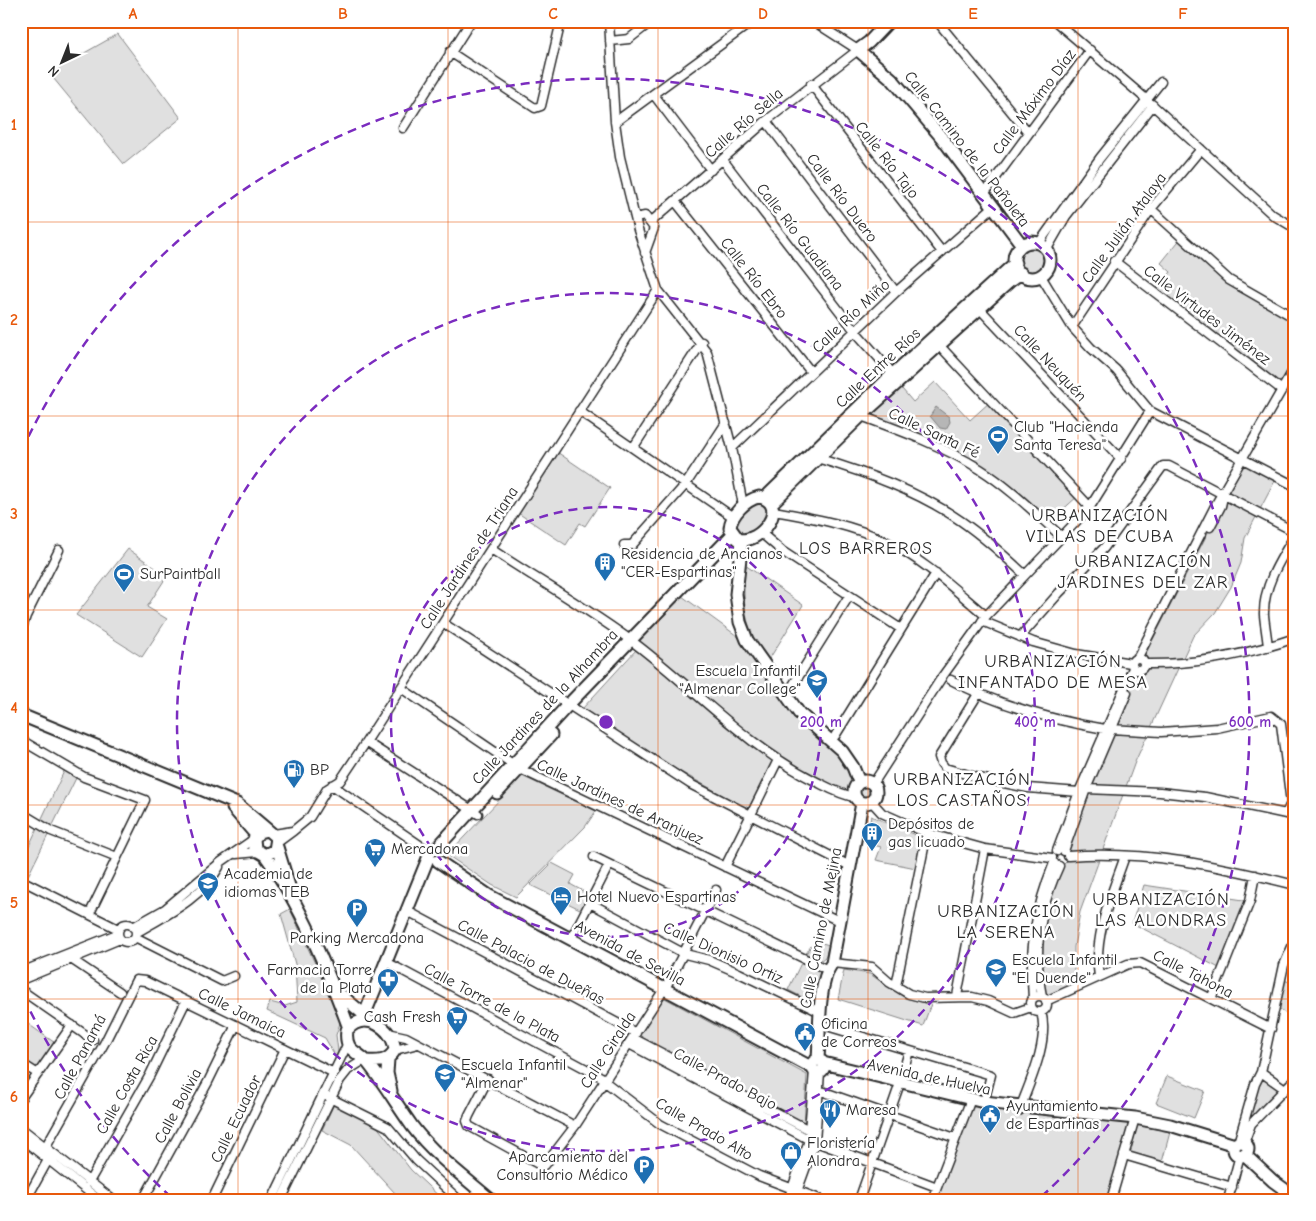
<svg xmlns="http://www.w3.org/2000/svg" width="1316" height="1221" font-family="'Comic Neue',sans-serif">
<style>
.green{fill:#e0e0e0;stroke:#868686}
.water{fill:#b6b6b6;stroke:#7e7e7e}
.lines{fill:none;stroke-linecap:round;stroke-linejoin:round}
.street-casing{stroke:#2b2b2b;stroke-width:11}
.secondary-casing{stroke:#2b2b2b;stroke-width:15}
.street{stroke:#fff;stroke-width:8}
.secondary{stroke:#fff;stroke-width:11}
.grid{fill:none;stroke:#e8590c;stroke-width:1;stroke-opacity:0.55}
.ring{fill:none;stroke:#7b2cbf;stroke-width:2.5;stroke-dasharray:9 6}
.labels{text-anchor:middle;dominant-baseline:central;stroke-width:5;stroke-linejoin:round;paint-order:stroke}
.street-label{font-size:16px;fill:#2b2b2b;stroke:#fff}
.poi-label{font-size:16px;fill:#2b2b2b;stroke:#fff;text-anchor:start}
.neighbourhood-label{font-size:18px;letter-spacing:1px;fill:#2b2b2b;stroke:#fff}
.centre{fill:#7b2cbf;stroke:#fff;stroke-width:2.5}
.ring-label{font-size:15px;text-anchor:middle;font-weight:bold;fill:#7b2cbf;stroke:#fff;stroke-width:5;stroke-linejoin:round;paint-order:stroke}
.neatline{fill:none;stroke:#e8590c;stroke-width:2}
.grid-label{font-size:16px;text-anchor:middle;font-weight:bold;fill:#e8590c}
</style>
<rect width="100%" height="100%" fill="#fff"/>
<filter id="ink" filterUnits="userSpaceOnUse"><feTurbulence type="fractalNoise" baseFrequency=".02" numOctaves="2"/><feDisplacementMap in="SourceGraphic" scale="10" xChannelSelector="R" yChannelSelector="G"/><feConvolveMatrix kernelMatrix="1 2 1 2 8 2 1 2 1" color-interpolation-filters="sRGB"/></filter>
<g filter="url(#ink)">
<path class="green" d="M118 34 181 118 124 164 49 73Z
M1182 237 1229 280 1295 318V367L1282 390 1154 292 1171 272 1161 263Z
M1018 259a14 14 0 1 1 28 0a14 14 0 1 1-28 0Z
M935 382 970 420 991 401 1079 495 1047 524 980 470 861 416 897 383 913 402Z
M554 450 610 488 585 526 580 523 566 545 515 511Z
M1242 459 1277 477 1245 538 1241 563 1231 587 1215 613 1193 636 1135 762 1080 912 1074 947V988L1046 1001 1040 985 1039 931 1062 866 1067 861 1065 852 1111 729 1137 670 1144 666 1143 659 1221 507 1223 495Z
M759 497 773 516 742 540 731 523Z
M128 549 167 576 147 607 167 619 142 657 76 615Z
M745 565 803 605 768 661C744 629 742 604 745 565Z
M682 596 740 638 747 640 799 713 842 751 856 785 855 797 778 760 636 644Z
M636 650 659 666 725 726 774 761 748 809 670 766 582 709Z
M66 767 78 774 25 882 21 880V863Z
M522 776 596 811 585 827 516 897 492 885 447 855Z
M856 792a9 9 0 1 1 18 0a9 9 0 1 1-18 0Z
M871 816 922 838 916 868 876 860 881 847 866 843Z
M552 863 575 875 570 884 590 895 582 910 530 885Z
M1144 885 1250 901 1223 970 1132 923Z
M290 909 341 1020 336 1035 338 1051 336 1057 325 1038 267 1011 270 1002 285 1006 297 1002 295 964 281 914Z
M819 942 829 945 825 957 820 961 805 955 811 946 817 947Z
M802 961 820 971 816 1004 788 990Z
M844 970 870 974 905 998 931 1004 923 1026 838 999Z
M1281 979 1295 984V1021L1276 1006Z
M663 997 807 1075 804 1124 637 1037Z
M21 1019 58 1045 38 1074 21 1063Z
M1261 1072 1285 1089 1251 1124 1244 1143 1250 1100Z
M1167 1076 1205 1091 1194 1118 1156 1103Z
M334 1104 376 1125 411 1170 443 1200H392L395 1193 351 1145 322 1130Z
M968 1105 1133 1124 1170 1132 1161 1166 1124 1155 1111 1200H932Z"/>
<path class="water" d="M936 407 949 417 950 422 946 429 940 428 930 416Z"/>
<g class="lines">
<g class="street-casing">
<path id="street" d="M609 21 615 122 620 157 638 230 658 290 707 352 732 448 743 505
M937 21 1028 132
M1055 21 1146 99 1273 215 1295 228
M610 41 629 39 652 21
M450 52 535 108 541 106 561 21
M811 84 942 252
M654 95 711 170
M766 121 896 292
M615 122 753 21
M403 128 471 21
M723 160 855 331 893 374
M984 194 1090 50
M675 201 811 372
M1151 209 1229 280 1295 318
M635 218 645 216 654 228 645 253
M652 221 766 121 858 50 813 21
M1039 243 1100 158 1161 82
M1047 249 1066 216 1153 105
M1114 261 1282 390
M1041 276 1072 327 1091 348 1116 370 1150 411 1295 486
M979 308 1121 459
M1072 327 1151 209 1201 149
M939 345 1090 507
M579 411 733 517
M861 416C902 431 943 446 980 469 1010 488 1036 514 1062 537
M633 448 702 342
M732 448 896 292 993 207
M817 458C867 473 918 491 961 521 984 537 1005 556 1025 575
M774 511C812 518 850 524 885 541 923 559 954 589 986 616
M1210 527 1221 506 1223 497
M760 532 782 551 901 629
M624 545H632L686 484 726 423
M491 549C539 581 591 610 637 645 697 691 747 747 817 782 829 788 841 795 855 797
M982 621 1033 642 1076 654 1131 663
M443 623 690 784 850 866
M21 631 26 616 59 550
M1020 637 1059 593 1104 548 1163 466H1169L1295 532
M1268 647C1267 636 1265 626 1264 615 1263 586 1280 560 1295 535
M1138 657 1216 504 1295 367
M1132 664a6 6 0 1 1 12 0a6 6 0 1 1-12 0Z
M1144 664C1196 665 1246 655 1295 638
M951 680C1000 706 1051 720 1105 729
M401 688 520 769 839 921
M790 690 849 596
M978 694 939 757 941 763 945 768 979 778 1028 788 1079 792
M835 736 936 573
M21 740 84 777 145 800 90 913
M366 742 478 814
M873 784 942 677 986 616 1090 507 1150 411
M332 785 430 852
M1086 789 1160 792 1205 797 1286 814 1291 803 1281 724 1271 716 1217 728 1161 732 1111 729
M872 802 882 813 927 833 985 849 1052 858
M21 813 51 831 117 857
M293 831 310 817 327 789 340 781 366 742 658 290
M274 834 293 831 278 842
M1057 851 1079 792 1133 668
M1064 851 1086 789 1127 693
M236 854 258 852
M1068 856C1144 850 1221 866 1295 885
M594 857 828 970
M725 867 778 760
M21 880 118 929
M590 903 685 954 709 960 739 973 820 1012
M413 914 636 1033
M118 933a9 9 0 1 1 18 0a9 9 0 1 1-18 0Z
M133 927 165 909 221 862 254 839
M136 933C166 915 202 898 219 867
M574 933 609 865
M135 937 222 981 234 976
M68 957 120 992
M832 963 872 967 889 982 909 994 925 998 972 997 988 1001 1014 1013 1031 1007
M392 965 605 1079
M21 972 117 934
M1099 977C1093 935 1112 894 1125 856
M21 980 120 939
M896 986 927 833
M21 990 93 1040
M1031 1004a8 8 0 1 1 16 0a8 8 0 1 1-16 0Z
M957 996 985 849
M1042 996C1033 952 1040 907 1059 866
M1033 998C1029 947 1035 910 1054 863
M1211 999 1250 901 1255 875
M1046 1001 1128 964 1140 963 1271 1029
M820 1024 991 1075 984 1102
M388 1033 406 1037 575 1126
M633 1038 809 1130
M629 1044 808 1139 937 1187
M395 1050 418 1044
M21 1063 38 1074
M1261 1072 1284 965 1295 940
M488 1079 469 1116 467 1121 469 1126 540 1165H545L575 1126 668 983 716 890
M604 1081 660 1124 759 1176 822 1200
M813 1088 955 1138
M1285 1089 1295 1079
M324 1095 388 1127 416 1160 459 1200
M21 1098 72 1025
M1019 1111C1029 1084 1050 1041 1041 1012
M21 1128 113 1200
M21 1138 99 1200
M1238 1143 1255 1084 1261 1072 1285 1089 1251 1124 1244 1143
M46 1146 105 1042 136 980 145 981 334 1073
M1124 1155 1232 1187
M89 1182 150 1075 186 1001
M26 1200 48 1160
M143 1200 208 1082 236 1025
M212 1200 285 1049
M272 1200 348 1043
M281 1200 340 1080 348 1070 364 1060
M788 1200 808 1143 814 1071
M794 1200 815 1142 820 1072
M859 1200 898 1089 909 1051
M932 1200 971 1099
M1111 1200 1135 1118
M1228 1200 1240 1155"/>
</g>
<g class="secondary-casing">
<path id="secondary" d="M889 21 869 42 858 50 892 79 942 138 1022 245
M1014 260a18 18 0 1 1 36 0a18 18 0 1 1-36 0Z
M759 497C791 504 760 546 738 539L730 528C731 514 746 500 759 497Z
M765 498 893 374 1015 263
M771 504 861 416 1010 281 1021 273
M742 540 736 594 740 622 747 640 799 713 842 751 853 767 859 782
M21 715 237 804 277 838 275 850 265 855 255 849 254 839 259 832 267 830
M854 792a11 11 0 1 1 22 0a11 11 0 1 1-22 0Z
M497 793 551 735
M233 808 256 835
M277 847 289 886
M436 849 568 705 733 534
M265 855C302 906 327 969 349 1028
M438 861 488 895 811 1067
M336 991 361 1012 367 1020
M364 1016 429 856
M388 1059 387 1073 391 1091
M818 1059C820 1034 817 984 832 963L862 803
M812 1066a6 6 0 1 1 12 0a6 6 0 1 1-12 0Z
M366 1061C378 1062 388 1062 395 1050 393 1027 364 1010 347 1030 344 1052 358 1051 368 1063 384 1083 397 1105 412 1126 433 1154 464 1177 491 1200
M823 1063 984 1102 1135 1118 1170 1125 1235 1145
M1234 1149a7 7 0 1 1 14 0a7 7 0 1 1-14 0Z
M1244 1154 1273 1181 1295 1197"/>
</g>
<use href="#street" class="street"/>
<use href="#secondary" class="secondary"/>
</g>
</g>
<path class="grid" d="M238 21V1200M448 21V1200M658 21V1200M868 21V1200M1078 21V1200M21 222H1295M21 416H1295M21 610H1295M21 805H1295M21 999H1295"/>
<g class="ring">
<circle cx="606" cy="722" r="215"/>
<circle cx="606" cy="722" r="429"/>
<path d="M171 1197A644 644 0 0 1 22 994M22 450A644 644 0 1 1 1041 1197"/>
</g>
<defs>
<g id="stadium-pin" transform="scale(1.125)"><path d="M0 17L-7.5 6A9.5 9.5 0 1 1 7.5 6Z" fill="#1f6fb2" stroke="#fff"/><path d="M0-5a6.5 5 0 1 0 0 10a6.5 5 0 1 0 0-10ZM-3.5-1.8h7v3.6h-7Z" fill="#fff"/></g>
<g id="building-pin" transform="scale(1.125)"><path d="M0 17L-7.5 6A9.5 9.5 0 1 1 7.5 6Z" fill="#1f6fb2" stroke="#fff"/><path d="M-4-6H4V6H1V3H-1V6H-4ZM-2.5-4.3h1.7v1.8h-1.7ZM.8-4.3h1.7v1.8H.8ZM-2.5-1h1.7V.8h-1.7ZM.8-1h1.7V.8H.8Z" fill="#fff"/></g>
<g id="school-pin" transform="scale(1.125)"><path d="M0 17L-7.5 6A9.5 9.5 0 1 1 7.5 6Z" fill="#1f6fb2" stroke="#fff"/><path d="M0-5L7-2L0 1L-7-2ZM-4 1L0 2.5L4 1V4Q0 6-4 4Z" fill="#fff"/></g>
<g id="fuel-pin" transform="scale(1.125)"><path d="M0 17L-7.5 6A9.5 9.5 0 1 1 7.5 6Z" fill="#1f6fb2" stroke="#fff"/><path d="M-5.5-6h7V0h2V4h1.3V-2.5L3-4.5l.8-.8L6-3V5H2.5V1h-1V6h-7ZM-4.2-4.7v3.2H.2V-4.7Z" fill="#fff"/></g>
<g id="supermarket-pin" transform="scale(1.125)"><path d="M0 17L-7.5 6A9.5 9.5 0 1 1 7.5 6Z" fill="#1f6fb2" stroke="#fff"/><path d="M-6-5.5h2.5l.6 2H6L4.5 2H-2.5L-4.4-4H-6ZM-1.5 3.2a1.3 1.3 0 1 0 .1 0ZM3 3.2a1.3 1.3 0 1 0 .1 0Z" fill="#fff"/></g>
<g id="hotel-pin" transform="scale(1.125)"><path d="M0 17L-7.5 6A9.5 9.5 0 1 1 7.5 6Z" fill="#1f6fb2" stroke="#fff"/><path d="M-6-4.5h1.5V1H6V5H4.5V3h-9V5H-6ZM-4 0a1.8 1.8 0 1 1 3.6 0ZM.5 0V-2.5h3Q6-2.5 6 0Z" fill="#fff"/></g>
<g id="parking-pin" transform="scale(1.125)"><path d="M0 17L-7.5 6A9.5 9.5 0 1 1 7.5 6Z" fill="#1f6fb2" stroke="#fff"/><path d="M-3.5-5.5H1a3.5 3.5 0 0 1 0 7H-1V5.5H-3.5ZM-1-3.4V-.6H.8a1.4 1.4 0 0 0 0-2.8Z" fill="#fff"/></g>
<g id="pharmacy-pin" transform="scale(1.125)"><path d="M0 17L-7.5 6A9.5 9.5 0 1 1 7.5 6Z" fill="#1f6fb2" stroke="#fff"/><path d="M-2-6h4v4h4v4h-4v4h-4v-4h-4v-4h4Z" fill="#fff"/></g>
<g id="civic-pin" transform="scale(1.125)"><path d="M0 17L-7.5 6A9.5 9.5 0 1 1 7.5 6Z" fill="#1f6fb2" stroke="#fff"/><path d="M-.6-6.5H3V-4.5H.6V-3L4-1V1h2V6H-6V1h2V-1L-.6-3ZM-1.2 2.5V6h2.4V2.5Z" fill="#fff"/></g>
<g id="restaurant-pin" transform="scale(1.125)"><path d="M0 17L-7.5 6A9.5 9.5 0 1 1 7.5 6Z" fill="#1f6fb2" stroke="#fff"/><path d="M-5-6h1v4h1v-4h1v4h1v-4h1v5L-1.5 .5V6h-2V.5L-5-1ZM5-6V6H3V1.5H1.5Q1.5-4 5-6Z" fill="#fff"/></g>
<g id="shop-pin" transform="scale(1.125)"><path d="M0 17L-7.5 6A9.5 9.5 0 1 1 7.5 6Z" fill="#1f6fb2" stroke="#fff"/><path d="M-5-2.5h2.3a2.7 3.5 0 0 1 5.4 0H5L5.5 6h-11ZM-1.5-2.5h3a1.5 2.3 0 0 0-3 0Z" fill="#fff"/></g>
</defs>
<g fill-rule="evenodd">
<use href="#stadium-pin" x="998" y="436"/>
<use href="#building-pin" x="605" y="563"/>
<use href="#stadium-pin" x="124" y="574"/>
<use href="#school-pin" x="817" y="680"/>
<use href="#fuel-pin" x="294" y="770"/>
<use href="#building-pin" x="872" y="833"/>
<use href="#supermarket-pin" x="375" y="849"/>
<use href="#school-pin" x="208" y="883"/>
<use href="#hotel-pin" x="561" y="897"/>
<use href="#parking-pin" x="357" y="909"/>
<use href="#school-pin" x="996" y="969"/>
<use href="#pharmacy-pin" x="388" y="979"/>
<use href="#supermarket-pin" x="457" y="1017"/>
<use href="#civic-pin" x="805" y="1033"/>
<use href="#school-pin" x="445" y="1074"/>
<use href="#restaurant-pin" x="830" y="1110"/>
<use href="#civic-pin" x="990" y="1115"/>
<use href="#shop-pin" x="791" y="1152"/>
<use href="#parking-pin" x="644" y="1166"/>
</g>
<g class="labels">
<g class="street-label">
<text transform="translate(1034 102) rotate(-53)">Calle Máximo Díaz</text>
<text transform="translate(744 123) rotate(-41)">Calle Río Sella</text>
<text transform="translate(967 149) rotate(52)">Calle Camino de la Pañoleta</text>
<text transform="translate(887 160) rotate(52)">Calle Río Tajo</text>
<text transform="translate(842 198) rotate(53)">Calle Río Duero</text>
<text transform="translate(1124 228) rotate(-54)">Calle Julián Atalaya</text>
<text transform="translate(800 237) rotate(52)">Calle Río Guadiana</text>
<text transform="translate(754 278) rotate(52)">Calle Río Ebro</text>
<text transform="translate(1207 315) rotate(37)">Calle Virtudes Jiménez</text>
<text transform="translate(851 316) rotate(-43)">Calle Río Miño</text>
<text transform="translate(1050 363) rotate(47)">Calle Neuquén</text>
<text transform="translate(878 368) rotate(-43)">Calle Entre Ríos</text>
<text transform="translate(934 433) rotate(25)">Calle Santa Fé</text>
<text transform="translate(469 558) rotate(-57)">Calle Jardines de Triana</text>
<text transform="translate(545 707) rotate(-47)">Calle Jardines de la Alhambra</text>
<text transform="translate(620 802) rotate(25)">Calle Jardines de Aranjuez</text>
<text transform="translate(821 928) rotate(-79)">Calle Camino de Mejina</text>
<text transform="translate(630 953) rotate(28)">Avenida de Sevilla</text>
<text transform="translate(723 953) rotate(24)">Calle Dionisio Ortiz</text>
<text transform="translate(531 962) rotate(28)">Calle Palacio de Dueñas</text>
<text transform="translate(1193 974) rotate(27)">Calle Tahona</text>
<text transform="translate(492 1003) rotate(28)">Calle Torre de la Plata</text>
<text transform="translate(242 1013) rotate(26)">Calle Jamaica</text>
<text transform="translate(608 1050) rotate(-57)">Calle Giralda</text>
<text transform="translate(80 1057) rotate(-62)">Calle Panamá</text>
<text transform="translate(929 1077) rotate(12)">Avenida de Huelva</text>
<text transform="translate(725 1079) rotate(28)">Calle Prado Bajo</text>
<text transform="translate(127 1085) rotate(-61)">Calle Costa Rica</text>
<text transform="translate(178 1106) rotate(-62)">Calle Bolivia</text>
<text transform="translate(236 1119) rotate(-64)">Calle Ecuador</text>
<text transform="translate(704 1129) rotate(30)">Calle Prado Alto</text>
</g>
<g class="poi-label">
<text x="1014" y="427">Club "Hacienda<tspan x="1014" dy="18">Santa Teresa"</tspan></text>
<text x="621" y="554">Residencia de Ancianos<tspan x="621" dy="18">"CER-Espartinas"</tspan></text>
<text x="140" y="574">SurPaintball</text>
<text x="801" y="671" text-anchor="end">Escuela Infantil<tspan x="801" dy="18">"Almenar College"</tspan></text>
<text x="310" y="770">BP</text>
<text x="888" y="824">Depósitos de<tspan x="888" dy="18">gas licuado</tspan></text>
<text x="391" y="849">Mercadona</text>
<text x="224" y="874">Academia de<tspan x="224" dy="18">idiomas TEB</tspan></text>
<text x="577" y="897">Hotel Nuevo Espartinas</text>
<text x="357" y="938" text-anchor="middle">Parking Mercadona</text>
<text x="1012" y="960">Escuela Infantil<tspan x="1012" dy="18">"El Duende"</tspan></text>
<text x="372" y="970" text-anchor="end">Farmacia Torre<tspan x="372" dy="18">de la Plata</tspan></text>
<text x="441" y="1017" text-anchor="end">Cash Fresh</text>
<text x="821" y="1024">Oficina<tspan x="821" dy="18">de Correos</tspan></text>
<text x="461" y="1065">Escuela Infantil<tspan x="461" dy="18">"Almenar"</tspan></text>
<text x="1006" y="1106">Ayuntamiento<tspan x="1006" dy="18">de Espartinas</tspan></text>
<text x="846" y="1110">Maresa</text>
<text x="807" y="1143">Floristería<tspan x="807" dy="18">Alondra</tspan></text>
<text x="628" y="1157" text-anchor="end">Aparcamiento del<tspan x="628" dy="18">Consultorio Médico</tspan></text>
</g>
<g class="neighbourhood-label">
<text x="1100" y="515">URBANIZACIÓN<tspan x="1100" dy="21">VILLAS DE CUBA</tspan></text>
<text x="866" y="548">LOS BARREROS</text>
<text x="1143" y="561">URBANIZACIÓN<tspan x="1143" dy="21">JARDINES DEL ZAR</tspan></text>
<text x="1053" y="661">URBANIZACIÓN<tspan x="1053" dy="21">INFANTADO DE MESA</tspan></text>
<text x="962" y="779">URBANIZACIÓN<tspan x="962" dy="21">LOS CASTAÑOS</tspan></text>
<text x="1161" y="899">URBANIZACIÓN<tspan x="1161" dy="21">LAS ALONDRAS</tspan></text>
<text x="1006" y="911">URBANIZACIÓN<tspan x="1006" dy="21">LA SERENA</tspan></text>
</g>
</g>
<circle cx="606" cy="722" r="8" class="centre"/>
<g class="ring-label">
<text x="821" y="727">200 m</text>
<text x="1035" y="727">400 m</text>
<text x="1250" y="727">600 m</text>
</g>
<rect width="1316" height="1221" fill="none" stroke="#fff" stroke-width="55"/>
<g transform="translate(62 62) rotate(223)" stroke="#ffffff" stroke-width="4" paint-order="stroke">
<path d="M0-4L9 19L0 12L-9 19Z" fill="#2b2b2b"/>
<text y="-8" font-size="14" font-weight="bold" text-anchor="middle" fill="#2b2b2b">N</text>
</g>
<rect x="28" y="28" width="1260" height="1166" class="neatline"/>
<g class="grid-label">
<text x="133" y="19">A</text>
<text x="343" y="19">B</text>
<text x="553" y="19">C</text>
<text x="763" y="19">D</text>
<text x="973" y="19">E</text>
<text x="1183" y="19">F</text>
<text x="14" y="130">1</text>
<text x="14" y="325">2</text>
<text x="14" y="519">3</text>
<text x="14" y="713">4</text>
<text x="14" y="908">5</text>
<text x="14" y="1102">6</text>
</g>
</svg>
